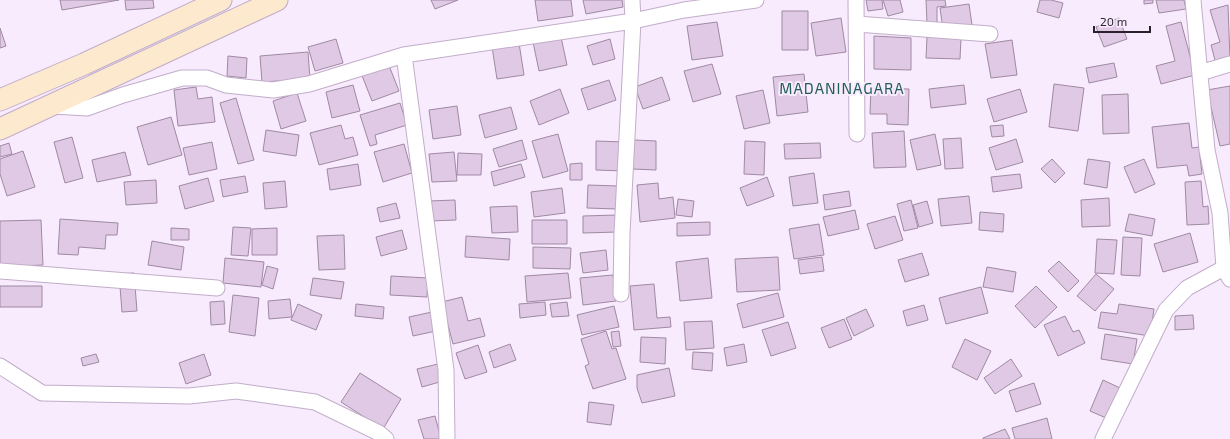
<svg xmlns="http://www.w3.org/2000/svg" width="1230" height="439" font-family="'Exo 2',sans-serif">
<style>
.building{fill:#e0c9e5;stroke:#9f89a3}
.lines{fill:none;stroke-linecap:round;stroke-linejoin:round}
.street-casing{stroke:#c2adca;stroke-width:17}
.secondary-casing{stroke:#c2adca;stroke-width:23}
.street{stroke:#fff;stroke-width:15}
.secondary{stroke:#fde9ce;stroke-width:21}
.labels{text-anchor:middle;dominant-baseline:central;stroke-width:4;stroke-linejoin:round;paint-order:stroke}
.quarter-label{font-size:15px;letter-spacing:1px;fill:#235d5b;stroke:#f8ebfd}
</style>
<rect width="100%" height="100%" fill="#f8ebfd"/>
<path class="building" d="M60 0H119L62 10Z
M125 0H153L154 8 126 10Z
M431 0H458L435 9Z
M535 0H571L573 16 538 21Z
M583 0H622L623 7 586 14Z
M866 0H882L883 9 868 11Z
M883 0H900L903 12 888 16Z
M926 0H945L946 6 937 7V23H927Z
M1040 0H1051L1063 3 1059 18 1037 12Z
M1144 0H1153V3L1144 4Z
M1156 0H1184L1186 9 1159 13Z
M969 4 972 25 943 29 940 8Z
M1228 5 1230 60 1216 64 1211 45 1220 42 1210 10Z
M782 11H808V50H782Z
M841 18 846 52 816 56 811 23Z
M1119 18 1127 39 1104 47 1096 27Z
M717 22 723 56 692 60 687 26Z
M1181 22 1195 75 1161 84 1156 66 1175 61 1166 26Z
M0 28 6 46 0 48Z
M874 36 911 38V70L874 69Z
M561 37 567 65 539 71 533 42Z
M927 37 961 38 960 59 926 58Z
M336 39 343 63 315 71 308 47Z
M610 39 615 59 593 65 587 46Z
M1012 40 1017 75 991 78 985 44Z
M519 43 524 75 497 79 492 47Z
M308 52 310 79 262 82 260 56Z
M228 56 247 58 246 78 227 76Z
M388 63 399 91 372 101 361 73Z
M1114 63 1117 77 1089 83 1086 68Z
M712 64 721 94 693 102 684 71Z
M804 74 808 112 777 116 773 77Z
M662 77 670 100 643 109 635 87Z
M609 80 616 100 588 110 581 89Z
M1054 84 1084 88 1078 131 1049 127Z
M353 85 360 111 332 118 326 92Z
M964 85 966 104 931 108 929 89Z
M1230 86V144L1220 146 1207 90Z
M196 87 198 99 212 97 215 122 178 126 174 90Z
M871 88 909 89 908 125 887 124V114H870Z
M560 89 569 113 539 125 530 101Z
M1020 89 1027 112 994 122 987 99Z
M763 90 770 123 744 129 736 96Z
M297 93 306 121 281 129 273 101Z
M1128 94 1129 133 1103 134 1102 95Z
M236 98 254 160 238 164 220 103Z
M400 103 407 125 375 135 377 144 370 146 360 115Z
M457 106 461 135 433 139 429 110Z
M511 107 517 129 485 138 479 115Z
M171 117 182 155 148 165 137 127Z
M1189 123 1192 148 1199 147 1202 174 1189 176 1187 165 1157 168 1152 127Z
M341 125 345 139 353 137 358 155 319 165 310 133Z
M1003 125 1004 136 992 137 990 126Z
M266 130 299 135 296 156 263 151Z
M904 131 906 167 874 168 872 133Z
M558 134 568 171 543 178 532 141Z
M935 134 941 165 917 170 910 140Z
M72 137 83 178 65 183 54 142Z
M961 138 963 168 945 169 943 139Z
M1016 139 1023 162 996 170 989 148Z
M522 140 527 159 499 167 493 149Z
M634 140 656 141V170L633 169Z
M596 141 624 142V171L596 170Z
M745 141 765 142 764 175 744 174Z
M212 142 217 169 189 175 183 148Z
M9 143 12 154 0 157V146Z
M820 143 821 158 785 159 784 144Z
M404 144 412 173 383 182 374 152Z
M23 151 35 187 7 196 0 174V159Z
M125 152 131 175 97 182 92 160Z
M454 152 457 181 432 182 429 154Z
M458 153 482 154 481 175H457Z
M1052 159 1065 173 1055 183 1041 169Z
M1088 159 1110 162 1107 188 1084 184Z
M1144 159 1155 184 1135 193 1124 167Z
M582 163V180H570V164Z
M358 164 361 185 330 190 327 169Z
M521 164 525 177 494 186 491 172Z
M814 173 818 203 793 206 789 177Z
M1020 174 1022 188 993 192 991 177Z
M245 176 248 192 223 197 220 180Z
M767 177 774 196 747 206 740 188Z
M208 178 214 201 185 209 179 186Z
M156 180 157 203 126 205 124 182Z
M285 181 287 207 265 209 263 183Z
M1201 181 1203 207 1208 206 1209 224 1187 225 1185 182Z
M658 183 659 199 673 197 675 218 640 222 637 185Z
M588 185 618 186 617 209 587 208Z
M562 188 565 213 534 217 531 192Z
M849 191 851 206 825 210 823 195Z
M969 196 972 223 941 226 938 199Z
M1109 198 1110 226 1082 227 1081 200Z
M678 199 694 201 692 217 676 215Z
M455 200 456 220 430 221 429 201Z
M911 200 918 228 904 231 897 204Z
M927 201 933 223 919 227 913 205Z
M396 203 400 218 380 222 377 208Z
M517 206 518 232 492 233 490 207Z
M855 210 859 229 828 236 823 217Z
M980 212 1004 214 1003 232 979 230Z
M1129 214 1155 219 1152 236 1125 231Z
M617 215 618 232 583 233V216Z
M895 216 903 240 875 249 867 224Z
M60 219 118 223 117 235H106L105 249 79 247 78 255 58 254Z
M41 220 43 265 0 267V221Z
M532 220H567V244H532Z
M710 222V235L677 236V223Z
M819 224 824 255 794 259 789 229Z
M233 227 251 228 248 256 231 255Z
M171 228 189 229V240H171Z
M277 228V255H252V229Z
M402 230 407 249 381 256 376 237Z
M1190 233 1198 262 1163 272 1154 244Z
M344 235 345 269 319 270 317 236Z
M466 236 510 239 509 260 465 257Z
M1123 237 1142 238 1140 276 1121 275Z
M1097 239 1117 240 1114 274 1095 273Z
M152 241 184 247 181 270 148 265Z
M533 247 571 248 570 269 533 268Z
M606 250 608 270 583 273 580 253Z
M922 253 929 275 905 282 898 260Z
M778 257 780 290 737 292 735 259Z
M822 257 824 271 800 274 798 260Z
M225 258 264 262 261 287 223 283Z
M708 258 712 298 680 301 676 262Z
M1059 261 1079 281 1068 292 1048 271Z
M267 266 278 269 273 289 262 285Z
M987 267 1016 272 1013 292 983 287Z
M134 273 137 311 122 312 119 274Z
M568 273 571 298 527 302 525 276Z
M1096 274 1114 289 1095 311 1077 296Z
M613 275 616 301 583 305 580 278Z
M391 276 428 278 427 297 390 295Z
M313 278 344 282 341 299 310 295Z
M654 284 657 318 670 317 671 327 634 330 630 286Z
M0 286H42V307H0Z
M1036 286 1057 307 1035 328 1015 306Z
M981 287 988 313 946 324 939 298Z
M778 293 784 317 743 328 737 304Z
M233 295 259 298 255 336 229 332Z
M462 297 468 321 480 318 485 336 453 344 442 302Z
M290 299 292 317 269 319 268 301Z
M224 301 225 324 211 325 210 302Z
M545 302 546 315 520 318 519 304Z
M567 302 569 316 552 317 550 304Z
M298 304 322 315 316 330 291 320Z
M356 304 384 307 383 319 355 316Z
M1119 304 1154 309 1150 336 1098 328 1101 312 1117 314Z
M924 305 928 320 907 326 903 311Z
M614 306 619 327 582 335 577 315Z
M866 309 874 326 854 336 846 318Z
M432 312 436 331 413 336 409 317Z
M1193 315 1194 329 1175 330V316Z
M1065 316 1073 332 1079 330 1085 343 1058 356 1044 325Z
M844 319 852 339 829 348 821 328Z
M712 321 714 348 686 350 684 322Z
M788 322 796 348 771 356 762 330Z
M606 331 612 349 616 348 626 379 593 389 585 366 589 364 581 339Z
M619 331 621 346 613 347 611 332Z
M1105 334 1137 339 1133 364 1101 359Z
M641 337 666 338 665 364 640 362Z
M965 339 991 351 977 380 952 367Z
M510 344 516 360 494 368 489 352Z
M744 344 747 362 727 366 724 348Z
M478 345 487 372 465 379 456 353Z
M693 352 713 353 712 371 692 369Z
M96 354 99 362 83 366 81 358Z
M204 354 211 375 186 384 179 363Z
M1011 359 1022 376 995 394 984 378Z
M438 364 443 381 422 387 417 369Z
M669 368 675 396 642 403 637 388V375Z
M360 373 401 399 383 429 341 402Z
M1103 380 1120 388 1106 418 1090 411Z
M1034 383 1041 404 1016 412 1009 391Z
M589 402 614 405 611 425 587 422Z
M435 416 441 439H424L418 420Z
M1047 418 1052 439H1015L1012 428Z
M1005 429 1010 439H983V438Z"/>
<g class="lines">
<g class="street-casing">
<path id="street" d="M856 0 857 134
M1193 0 1207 150 1220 213 1224 268 1230 279
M857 24 990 34
M404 55 446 370 447 439
M1200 73 1230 64
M53 106 87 108 123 95 182 78H207L226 85 273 90 309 84 404 55 633 21 684 10 756 0
M0 271 217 288
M621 294 622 233 633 21 632 0
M0 366 42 393 189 396 236 391 315 402 379 433 386 439
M1103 439 1166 310 1187 288 1224 268"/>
</g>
<g class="secondary-casing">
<path id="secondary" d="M0 100 84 64 221 0
M0 129 277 0"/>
</g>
<use href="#street" class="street"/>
<use href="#secondary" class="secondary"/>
</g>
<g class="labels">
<g class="quarter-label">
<text x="842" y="88">MADANINAGARA</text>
</g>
</g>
<path d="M1094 26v6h56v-6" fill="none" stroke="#29222d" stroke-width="2"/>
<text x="1100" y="26" font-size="12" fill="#29222d" stroke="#f8ebfd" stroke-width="3" paint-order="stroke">20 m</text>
</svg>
